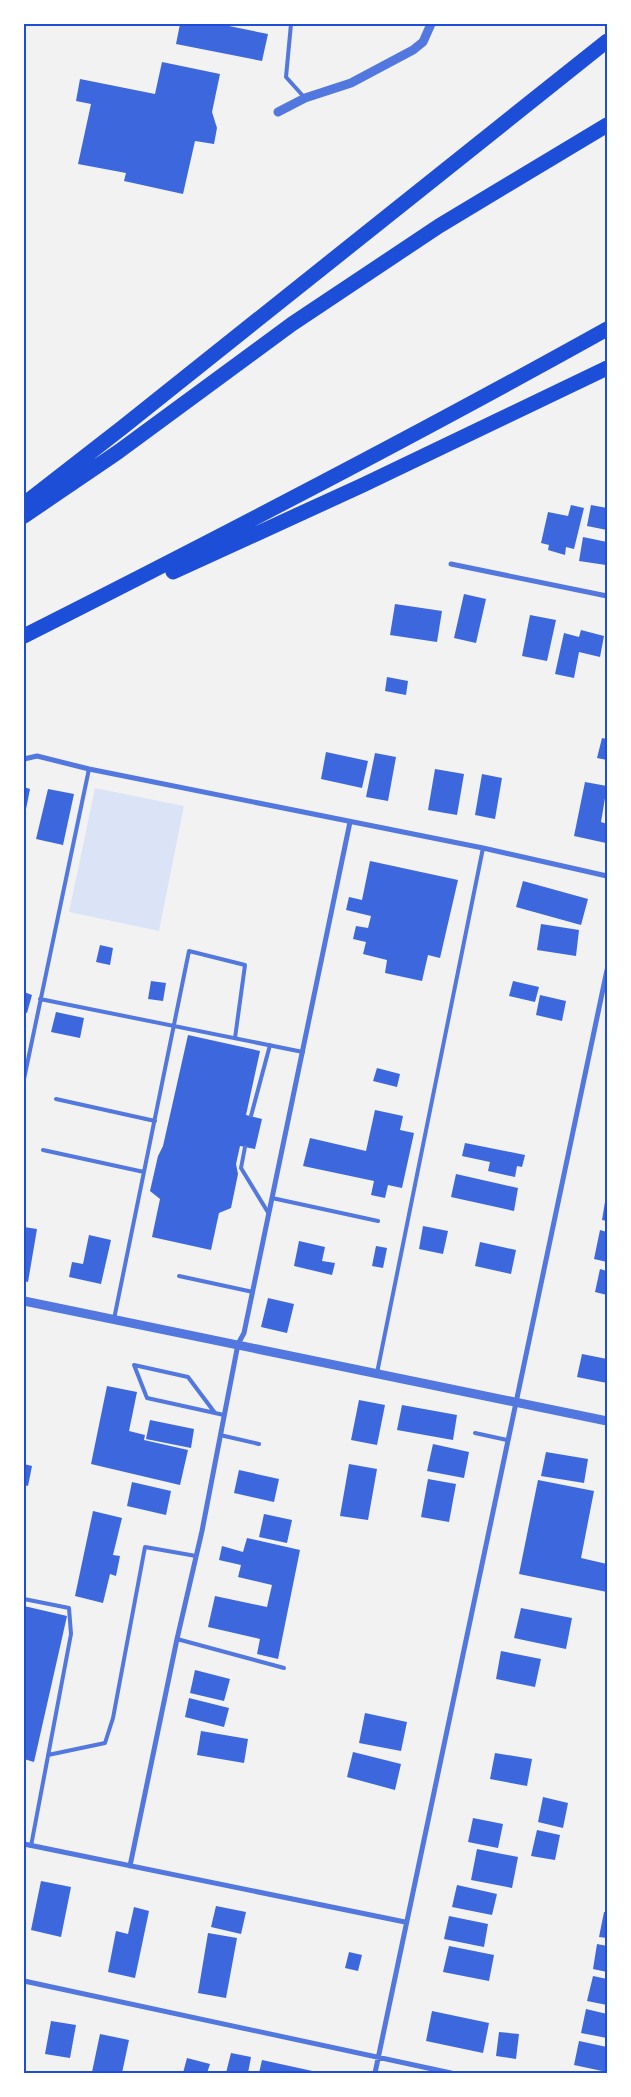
<svg xmlns="http://www.w3.org/2000/svg" width="631" height="2097" font-family="'Nunito Sans',sans-serif">
<style>
.green{fill:#dbe4f7}
.building{fill:#3d67dc}
.lines{fill:none;stroke-linecap:round;stroke-linejoin:round}
.service{stroke:#5277de;stroke-width:4}
.minor{stroke:#5277de;stroke-width:5}
.tertiary{stroke:#5277de;stroke-width:9}
.motorway{stroke:#1d4ed8;stroke-width:15}
.neatline{fill:none;stroke:#1d4ed8;stroke-width:2}
</style>
<rect width="100%" height="100%" fill="#f2f2f2"/>
<path class="green" d="M95 788 184 806 159 931 69 912Z"/>
<path class="building" d="M180 24H219L268 34 262 61 176 44Z
M162 62 220 74 212 112 217 128 214 144 195 141 183 194 124 181 126 173 78 164 91 104 76 101 80 79 155 94Z
M571 505 584 508 574 549 566 547 565 555 548 550 549 545 541 543 548 512 568 516Z
M591 505 607 508V530L587 526Z
M583 537 607 542 606 565 579 561Z
M464 594 486 599 476 643 454 638Z
M395 604 442 611 437 642 390 635Z
M530 615 556 620 547 661 522 656Z
M581 630 604 636 600 657 579 652 574 678 555 674 564 633 579 637Z
M387 677 408 681 406 695 385 691Z
M602 738 607 739V760L597 758Z
M326 752 368 761 362 788 321 779Z
M375 753 396 757 388 801 366 797Z
M435 769 464 774 457 815 428 810Z
M482 774 502 778 495 819 475 815Z
M585 782 607 786 601 822 607 824 606 843 574 836Z
M24 787 30 789 25 814H24Z
M48 789 74 794 63 845 36 839Z
M370 861 458 880 440 958 428 955 422 981 385 973 387 960 363 954 366 942 353 939 356 926 368 928 371 916 346 910 349 897 362 900Z
M523 881 588 899 581 925 516 907Z
M541 924 579 930 576 956 537 950Z
M100 945 113 948 110 965 96 962Z
M151 981 166 983 163 1001 148 999Z
M513 981 539 987 535 1002 509 996Z
M24 992 32 995 27 1013 24 1012Z
M540 995 566 1001 562 1021 536 1015Z
M56 1012 84 1018 80 1038 51 1032Z
M188 1035 260 1051 246 1115 262 1119 255 1149 240 1146 236 1164 238 1174 231 1208 219 1213 211 1250 152 1237 160 1199 150 1191 158 1156 163 1146Z
M377 1068 400 1074 397 1087 373 1081Z
M375 1110 403 1116 400 1130 414 1133 402 1188 388 1185 385 1198 371 1195 374 1181 303 1166 310 1138 366 1151Z
M465 1143 525 1155 522 1167 517 1166 515 1177 488 1171 490 1162 462 1156Z
M456 1174 518 1188 514 1211 451 1197Z
M606 1196H607V1221L602 1220Z
M423 1226 448 1231 443 1254 419 1249Z
M24 1227 37 1229 28 1282 24 1281Z
M600 1230 607 1232V1262L594 1259Z
M89 1235 111 1240 101 1284 69 1277 72 1262 83 1264Z
M299 1241 325 1247 322 1261 335 1263 332 1275 294 1266Z
M480 1242 516 1250 511 1274 475 1266Z
M376 1246 387 1248 383 1268 372 1266Z
M600 1269 607 1271V1295L595 1292Z
M268 1298 294 1304 287 1333 261 1327Z
M582 1354 607 1359V1383L577 1377Z
M107 1386 137 1392 129 1431 145 1435 144 1440 188 1450 180 1485 91 1464Z
M359 1400 385 1405 377 1445 351 1440Z
M402 1405 457 1415 453 1440 397 1430Z
M150 1420 194 1429 191 1448 146 1439Z
M433 1444 469 1452 464 1478 427 1471Z
M546 1452 588 1459 584 1483 541 1476Z
M24 1464 32 1466 28 1486 24 1485Z
M349 1464 377 1469 368 1520 340 1516Z
M239 1470 279 1479 274 1502 234 1493Z
M428 1479 456 1484 449 1522 421 1517Z
M538 1480 594 1491 581 1558 607 1564V1592L519 1574Z
M132 1482 171 1491 166 1515 127 1506Z
M93 1511 122 1518 113 1555 120 1556 116 1576 110 1574 103 1603 75 1596Z
M264 1514 292 1520 287 1543 259 1537Z
M247 1538 300 1550 278 1659 257 1654 260 1639 208 1627 215 1596 267 1607 272 1585 238 1577 241 1565 219 1560 222 1546 243 1552Z
M24 1606 67 1616 34 1762 24 1759Z
M521 1608 572 1618 566 1649 514 1638Z
M501 1651 541 1659 535 1687 496 1679Z
M195 1670 230 1679 224 1701 190 1693Z
M189 1698 229 1708 224 1727 185 1717Z
M365 1713 407 1722 401 1751 359 1743Z
M201 1731 248 1739 244 1763 197 1755Z
M353 1752 401 1764 395 1790 347 1777Z
M495 1753 532 1759 527 1786 490 1779Z
M543 1797 568 1803 563 1828 538 1822Z
M473 1818 503 1824 498 1848 468 1842Z
M537 1830 560 1835 555 1860 531 1856Z
M477 1849 518 1857 512 1888 471 1880Z
M41 1881 71 1887 61 1937 31 1930Z
M457 1885 497 1894 492 1915 452 1907Z
M216 1906 246 1912 241 1934 211 1927Z
M134 1907 149 1911 135 1978 108 1972 116 1931 128 1934Z
M604 1912H607V1938L599 1937Z
M449 1916 488 1924 484 1947 444 1939Z
M208 1933 237 1938 226 1998 198 1993Z
M597 1944 607 1946V1972L593 1969Z
M449 1946 494 1955 489 1981 443 1972Z
M349 1952 362 1955 358 1971 345 1968Z
M593 1976 607 1979V2005L587 2001Z
M586 2009 607 2014V2038L581 2033Z
M432 2011 489 2023 483 2053 426 2041Z
M51 2021 76 2025 70 2058 45 2054Z
M499 2032 519 2034 516 2059 496 2056Z
M100 2034 129 2040 122 2073 92 2072Z
M579 2041 607 2047V2072L574 2065Z
M231 2053 251 2057 248 2073H226Z
M187 2058 210 2064 207 2073H183Z
M262 2060 317 2072V2073H259Z"/>
<g class="lines">
<path class="service" d="M291 24 286 77 304 97
M40 999 303 1052
M24 1079 89 769
M56 1099 155 1121
M251 1116 270 1045
M245 1147 241 1168 269 1214
M43 1150 144 1172
M272 1198 378 1221
M179 1276 253 1292
M114 1319 189 951 245 965 235 1038
M377 1373 483 848
M215 1413 188 1377 134 1365 147 1398 215 1413 224 1415
M475 1433 507 1440
M220 1435 259 1444
M24 1599 69 1608 71 1634 31 1846
M177 1639 284 1668
M48 1755 105 1743 113 1718 145 1547 196 1556"/>
<path class="minor" d="M451 564 607 596
M24 759 37 756 89 769 483 848 607 876
M24 1844 405 1922
M130 1866 177 1639 202 1531 238 1344 244 1333 350 822
M24 1981 451 2073
M375 2073 607 970"/>
<path class="tertiary" d="M278 112 305 98 351 83 413 50 423 42 431 24
M24 1301 607 1421"/>
<path class="motorway" d="M24 504 123 427 607 41
M24 516 118 452 292 324 439 226 607 125
M173 572 363 485 607 368
M24 636C220 537 415 436 607 329"/>
</g>
<rect width="631" height="2097" fill="none" stroke="#ffffff" stroke-width="50"/>
<rect x="25" y="25" width="581" height="2047" class="neatline"/>
</svg>
